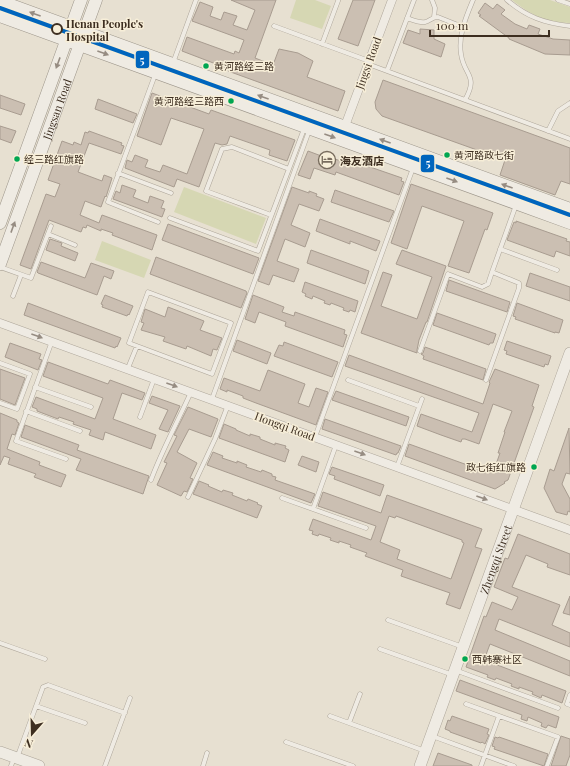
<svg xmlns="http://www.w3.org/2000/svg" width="570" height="766" font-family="'Playfair Display','Noto Sans SC',serif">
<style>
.green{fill:#d6d7b3}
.building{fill:#cbbfb2;stroke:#a89c90;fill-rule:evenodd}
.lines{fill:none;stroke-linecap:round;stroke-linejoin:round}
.service-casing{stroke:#ada599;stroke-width:5}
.minor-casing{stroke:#ada599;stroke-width:9}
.tertiary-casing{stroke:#ada599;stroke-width:12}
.secondary-casing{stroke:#9c958a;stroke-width:13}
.service{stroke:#efebe3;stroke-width:4}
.minor{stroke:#efebe3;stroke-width:8}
.tertiary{stroke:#efebe3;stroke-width:11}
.secondary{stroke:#efebe3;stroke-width:12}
.metro-1-casing{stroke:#f7eed8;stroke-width:7}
.metro-1{stroke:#0065bd;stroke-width:4}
.oneway{fill:#968c82}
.stop-dot{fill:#f7eed8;stroke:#3d2e20;stroke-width:2}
.bus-dot{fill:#00a651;stroke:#f7eed8;stroke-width:1.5}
.labels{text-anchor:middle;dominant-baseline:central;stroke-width:3;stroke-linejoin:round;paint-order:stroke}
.bus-label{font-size:10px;fill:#3d2e20;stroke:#f7eed8;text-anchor:start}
.stop-label{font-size:11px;font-weight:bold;fill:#3d2e20;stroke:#f7eed8;text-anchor:start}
.street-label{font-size:11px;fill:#3d2e20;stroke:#f7eed8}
.poi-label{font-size:11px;font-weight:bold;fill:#3d2e20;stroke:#f7eed8;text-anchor:start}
.line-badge{stroke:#f7eed8;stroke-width:1.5}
.badge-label{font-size:11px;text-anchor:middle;font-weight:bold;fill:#fff}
</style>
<rect width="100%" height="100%" fill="#e7e0d1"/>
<path class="green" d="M296 0H315L331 6 322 29 290 18Z
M512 0H550L570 7V23C544 22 533 16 512 0Z
M184 187 266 218 256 244 174 212Z
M102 241 151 260 144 278 95 260Z"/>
<path class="building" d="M231 0H276L255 58 273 65 279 49 298 53 313 61 307 77 345 91 338 111 228 71 229 69 182 51 187 37 234 54 235 51 239 53 244 40 192 21 200 2 213 7 210 16 221 20 224 12 237 16 233 25 247 30 255 10Z
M353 0H375L358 46 338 39Z
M485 3 493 9 497 4 505 10 501 14 515 24 527 29 529 25 540 29 538 34 553 39 570 40V55L545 54 509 39V38L479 16 481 15 478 13Z
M420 29 434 30V39L445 44 441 57 403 43 408 30 420 34Z
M383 80 570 148V184L561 181 555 195 500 175 505 160 382 116 376 109 375 102Z
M152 93 209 114 211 110 295 140 287 161 269 155 270 150 230 136 227 144 222 145 215 143 199 187 177 179 174 187 125 168 127 160 132 162 135 155 148 160 145 167 160 172 163 165 187 174 204 129 171 118 161 145 137 136Z
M0 95 25 104 21 115 0 108Z
M98 99 137 114 133 123 95 109Z
M0 126 16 131 11 143 0 139Z
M89 131 122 143 121 145 124 146 121 154 89 143 78 172 102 181 104 175 112 178 106 197 105 196 101 207 85 201 80 215 99 223 102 215 157 235 152 250 112 235 113 233 101 229V231L87 225 86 228 83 227 81 232 49 220 31 269 20 265 46 194 55 197 60 184 48 180 62 141 73 145 74 142 81 145 85 132 88 133Z
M308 151 324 157 325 155 343 162 344 158 402 178 401 181 404 182 399 195 336 172 335 175 314 168 310 179 298 175Z
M411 184 493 213 487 230 485 229 469 273 448 266 464 221 422 206 407 249 391 243Z
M122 185 136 190 133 197 148 203 150 196 164 201 161 208 165 209 162 217 113 199 116 191 120 193Z
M292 187 309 193V191L317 194 316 196 324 199 319 211 299 204 291 225 310 233 305 247 285 239 277 261 299 269 294 282 273 275 269 285 258 281Z
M335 190 394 211 389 222 331 202Z
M320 219 380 241 376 251 350 241V244L316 231Z
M516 221 567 239 566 241 570 242V256L556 251 554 257 507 240 514 222 516 223Z
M168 224 259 258 253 274 162 240Z
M50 239 62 243 61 246 78 253 75 261 46 250Z
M311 250 369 271 365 284 307 263Z
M402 250 446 266 427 322H426L419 340 417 350V353L361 333 383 272 392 275 381 306 417 319 432 277 396 264Z
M156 257 246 291 247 293 241 308 150 274Z
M41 262 85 278 91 263 114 271 111 279 104 276 97 295 38 273 37 272Z
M530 273 570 287V301L526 286Z
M449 280 510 302 507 312 446 291Z
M305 282 358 301 355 312 350 310 349 312 343 310 344 308 331 303 330 305 324 303 325 301 313 296 312 299 305 296 306 294 302 292Z
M105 295 133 306 129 315 128 314 127 316 102 307 103 305 101 304Z
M253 295 284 307 282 312 294 316 295 312 345 330 344 334 347 335 343 347 285 326 286 322 259 312 255 323 245 319Z
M28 303 121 338 117 347 116 346 115 348 24 315Z
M517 303 563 320 559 333 555 332V333L515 319 516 317 513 316Z
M168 307 204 321 200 330 222 338 217 350 213 349 211 356 187 346 186 349 163 341 165 337 141 330 144 323 141 322 145 309 165 317Z
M437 313 496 334 493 343H490L489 345 433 325Z
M237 340 271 353 267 364 233 351Z
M507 341 551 356 548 365 545 364 544 367 506 354 507 351 504 350Z
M284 342 338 362 332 377 274 356 279 345 283 346Z
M10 343 41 354 39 359 42 360 38 370 5 357Z
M425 347 486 369 483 380 423 359 424 356 421 354 423 353Z
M349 355 483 404 490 383 489 382 495 369 539 385 532 406 534 407 508 480 504 482 505 483 495 489 405 456 409 444 484 471 485 470 493 473 500 453H498L505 432H504L512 411 493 404 479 444 465 439H462L461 442 441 435 417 426 421 414 472 432 479 413 345 366Z
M48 362 108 384 110 380 145 393 142 400 122 393 113 419 156 435 151 449 105 432 103 440 89 435 91 430 73 424 74 422 59 417 58 419 37 411V409L32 407 36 397 95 419 103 398 43 376Z
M0 369 25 378 15 405 0 399Z
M268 370 305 384 298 403 309 407 316 388 328 392 316 425 256 403 243 398V396L227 390V392L220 389 224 378 260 391Z
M336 391 409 417 406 426 332 400Z
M152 396 180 406 168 432 159 429 168 410 149 403Z
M188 407 218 419 211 437 189 429 177 452 197 463 190 478 193 479 187 492 184 491 181 496 157 485 167 463 164 462 177 436 174 435Z
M0 413 17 420V422L19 423 15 435 12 434 7 449 40 462 39 465 66 475 61 487 34 477 36 474 8 464 10 458 4 456 0 465Z
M325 419 401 446 398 453H397L396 455 322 429Z
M224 424 236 429V430L250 436V434L260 437V439L275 445V443L286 446 285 448 289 450 285 462 219 438Z
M25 425 79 445 77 450 149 476 143 494 76 470 81 459 21 437Z
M569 428 570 474 566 473 562 484 570 499V512L568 511 567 515 556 512 544 488 550 469 554 471Z
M213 452 223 456 222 458 237 463V461L247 465 246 467 261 472 262 470 272 474V476L276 477 275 480 315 494 311 503 207 465Z
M302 456 319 462 316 472 298 465Z
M332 467 384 485 380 496 334 479 335 476 329 474Z
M199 481 209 485 208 486 222 492 223 490 233 493 232 495 247 501 248 499 258 503 257 504 262 506 257 518 193 494Z
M323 492 381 513 387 495 482 529 475 547 482 549 460 609 446 604 450 593 401 576 403 570 365 556 367 553 350 547 351 545 339 541V543L330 540 331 538 319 534 318 536 312 534 313 531 309 530 313 519 371 540 376 526 318 506ZM389 516 395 518 396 516 462 540V542L464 543 451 579 397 559 400 550 380 542Z
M518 534 570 554V575L547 567 548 564 526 555 512 587 560 605 552 625 570 633V647L499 619 495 630 570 661V676L490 644 484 660 566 691 562 703 542 695 541 698 532 694 533 692 519 687V689L511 686 512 684 496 678 495 680 487 677 488 675 466 667 484 616 486 617 492 602 512 610 518 597 494 587 505 558 508 559Z
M570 596V615L563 613Z
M460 680 559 717 556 728 548 725 546 728 541 726 542 723 528 717 527 721 521 719 522 715 456 691Z
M452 716 489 729 487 734 489 735 485 744 482 742 481 743 450 732V731L445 729 448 720 450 721Z
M561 736 570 739V755L566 766H551Z
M495 737 498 738 499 737 548 754 544 766 494 749 495 747 492 746Z
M438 753 472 765V766H433Z"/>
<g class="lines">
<g class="service-casing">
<path id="service" d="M432 0 435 8 434 17
M507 0C527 17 544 23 570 26
M558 0 570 4
M407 18C413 20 419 23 425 22 430 21 432 17 438 17L463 27
M274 26 369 61
M322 44 338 1
M173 63 196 0
M368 64 570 139
M387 71 414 0
M155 75 108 202 158 222
M465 100C479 75 464 76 461 54 458 35 466 17 473 0
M548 131 558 111 570 103
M118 173 171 193
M271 215 206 191 222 149 232 147 289 169
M170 218 258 251 304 129
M48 234 75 245
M500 249 557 270
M0 267 31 278 51 226
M148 292 231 323 212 374 129 343Z
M13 296 21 275
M52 341 16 441 66 459
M420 351 448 274 482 287 488 284 492 272
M0 363 30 374 17 409 0 403
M128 368 137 346
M348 380 419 406
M486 380 519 288V283L492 272 516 205
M35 387 91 407
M212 399 309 131
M26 411 80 431
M140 417 154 379
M315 437 413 168
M397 467 422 399
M151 480C162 450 178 421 191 392
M188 497 215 439 228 405
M282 498 366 528
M313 509 336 445
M388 620 463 647
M0 643 45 659
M380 649 453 675
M455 670 558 708
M570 695 567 704 570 705
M466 704 558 737 547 766
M36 706 85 723
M330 716 425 751
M349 723 360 694
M432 736 514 766
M286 742 353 766
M17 758 43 687 48 685 125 713
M11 766 14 758
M105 766 130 698
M203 766 207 753
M481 766 499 716"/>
</g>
<g class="minor-casing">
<path id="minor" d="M345 126 392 0
M0 323 570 530"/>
</g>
<g class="tertiary-casing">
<g id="tertiary">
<path d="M0 752 39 766"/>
<path id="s1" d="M420 766 570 353"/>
</g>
</g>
<g class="secondary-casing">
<g id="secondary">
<path d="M0 1 570 209"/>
<path d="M0 16 570 223"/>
<path d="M0 223 81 0"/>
<path id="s2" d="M0 264 96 0"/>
</g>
</g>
<use href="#service" class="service"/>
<use href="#minor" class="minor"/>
<use href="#tertiary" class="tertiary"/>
<use href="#secondary" class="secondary"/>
<g class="metro-1-casing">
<path id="metro-1" d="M0 8 570 215"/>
</g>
<use href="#metro-1" class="metro-1"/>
</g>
<defs><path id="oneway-solid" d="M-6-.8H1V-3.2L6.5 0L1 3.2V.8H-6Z"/></defs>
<g class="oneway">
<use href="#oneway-solid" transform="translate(35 14) rotate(-160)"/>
<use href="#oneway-solid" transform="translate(103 53) rotate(20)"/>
<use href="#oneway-solid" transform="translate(58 63) rotate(110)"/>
<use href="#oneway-solid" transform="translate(263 97) rotate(-160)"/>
<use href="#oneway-solid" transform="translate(330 136) rotate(20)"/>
<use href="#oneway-solid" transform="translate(385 141) rotate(-160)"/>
<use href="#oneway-solid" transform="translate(452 180) rotate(20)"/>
<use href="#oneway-solid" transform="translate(507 186) rotate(-160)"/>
<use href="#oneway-solid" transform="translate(13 227) rotate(-70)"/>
<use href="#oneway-solid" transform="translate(37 336) rotate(20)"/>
<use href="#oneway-solid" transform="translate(172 385) rotate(20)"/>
<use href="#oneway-solid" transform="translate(360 453) rotate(20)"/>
<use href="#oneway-solid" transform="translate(482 498) rotate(20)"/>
</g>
<defs>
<g id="hotel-ring" transform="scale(0.9)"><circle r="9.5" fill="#f7eed8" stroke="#786c5e" stroke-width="1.5"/><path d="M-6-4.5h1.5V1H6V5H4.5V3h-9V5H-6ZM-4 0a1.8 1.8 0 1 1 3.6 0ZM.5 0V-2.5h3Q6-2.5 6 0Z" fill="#786c5e"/></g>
</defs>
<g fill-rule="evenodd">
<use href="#hotel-ring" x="327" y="160"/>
</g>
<circle class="stop-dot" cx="57" cy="29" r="5"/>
<g class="bus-dot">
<circle cx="206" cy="66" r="3.5"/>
<circle cx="231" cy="101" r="3.5"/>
<circle cx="447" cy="155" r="3.5"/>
<circle cx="17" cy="159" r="3.5"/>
<circle cx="534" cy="467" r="3.5"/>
<circle cx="465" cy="659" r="3.5"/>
</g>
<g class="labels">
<g class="bus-label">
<text x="214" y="66">黄河路经三路</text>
<text x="224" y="101" text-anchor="end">黄河路经三路西</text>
<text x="454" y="155">黄河路政七街</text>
<text x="24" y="159">经三路红旗路</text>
<text x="526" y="467" text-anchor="end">政七街红旗路</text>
<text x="472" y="659">西韩寨社区</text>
</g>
<g class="stop-label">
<text x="66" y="23">Henan People's<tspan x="66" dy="13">Hospital</tspan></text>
</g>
<g class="street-label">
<text transform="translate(368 63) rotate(-70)">Jingsi Road</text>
<text stroke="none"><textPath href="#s2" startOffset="165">Jingsan Road</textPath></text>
<text transform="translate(285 426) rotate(20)">Hongqi Road</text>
<text stroke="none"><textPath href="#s1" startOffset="220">Zhengqi Street</textPath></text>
</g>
<g class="poi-label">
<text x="340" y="160">海友酒店</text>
</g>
</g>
<g class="line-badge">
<rect x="135" y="50" width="15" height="19" rx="4" fill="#0065bd"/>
<rect x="420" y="154" width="15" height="19" rx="4" fill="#0065bd"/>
</g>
<g class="badge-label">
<text x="142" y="64">5</text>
<text x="428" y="167">5</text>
</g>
<g transform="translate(32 734) rotate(200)" stroke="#f7eed8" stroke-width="3" paint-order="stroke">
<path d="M0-3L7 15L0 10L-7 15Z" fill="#3d2e20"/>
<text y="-6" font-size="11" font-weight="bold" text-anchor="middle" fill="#3d2e20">N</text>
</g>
<path d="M430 30v6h119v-6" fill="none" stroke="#3d2e20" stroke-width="2"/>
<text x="436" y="30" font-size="12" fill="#3d2e20" stroke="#f7eed8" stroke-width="3" paint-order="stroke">100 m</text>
</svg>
